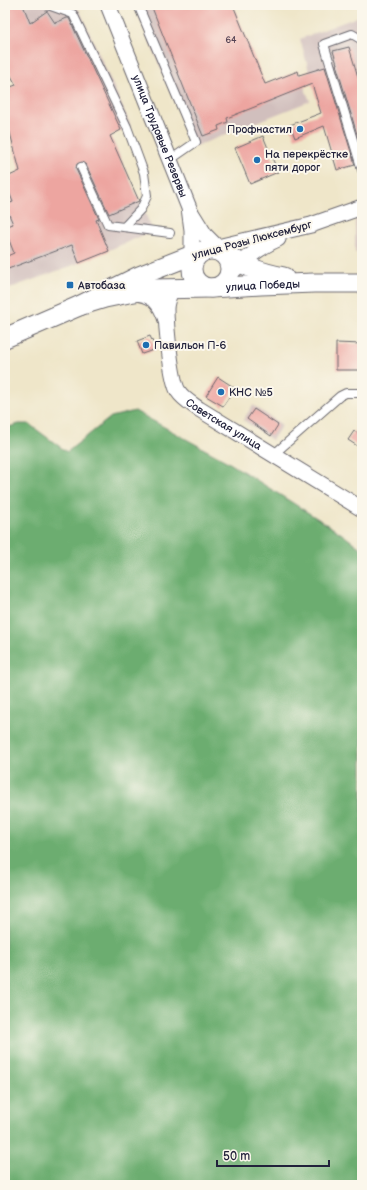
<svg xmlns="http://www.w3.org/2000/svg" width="367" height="1190" font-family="'Balsamiq Sans',sans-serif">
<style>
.industrial{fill:#d1bfbd}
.forest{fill:#6cad70;stroke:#476856}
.building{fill:#eda5a0}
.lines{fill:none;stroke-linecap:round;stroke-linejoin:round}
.service-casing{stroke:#6a676d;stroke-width:10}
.minor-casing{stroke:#6a676d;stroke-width:17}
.tertiary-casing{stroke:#6a676d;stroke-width:21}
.service{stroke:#fff;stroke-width:8}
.minor{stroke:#fff;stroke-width:15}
.tertiary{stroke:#fff;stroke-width:19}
.poi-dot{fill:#1f6fb2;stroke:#fbf7ec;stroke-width:1.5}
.labels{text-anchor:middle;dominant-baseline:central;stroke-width:4;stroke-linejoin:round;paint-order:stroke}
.number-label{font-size:9px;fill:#554354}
.poi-label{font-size:11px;fill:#22223b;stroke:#fbf7ec;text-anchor:start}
.street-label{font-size:11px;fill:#22223b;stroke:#fbf7ec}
</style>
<rect width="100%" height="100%" fill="#fbf7ec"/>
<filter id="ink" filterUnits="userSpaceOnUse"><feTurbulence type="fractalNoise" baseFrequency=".025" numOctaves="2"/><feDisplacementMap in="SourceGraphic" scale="8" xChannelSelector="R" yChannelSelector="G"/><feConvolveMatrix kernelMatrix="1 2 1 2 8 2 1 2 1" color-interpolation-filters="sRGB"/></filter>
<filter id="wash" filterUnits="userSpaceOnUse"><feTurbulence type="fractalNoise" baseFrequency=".012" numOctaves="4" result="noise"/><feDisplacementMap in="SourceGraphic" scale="16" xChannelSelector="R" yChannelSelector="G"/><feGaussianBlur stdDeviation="0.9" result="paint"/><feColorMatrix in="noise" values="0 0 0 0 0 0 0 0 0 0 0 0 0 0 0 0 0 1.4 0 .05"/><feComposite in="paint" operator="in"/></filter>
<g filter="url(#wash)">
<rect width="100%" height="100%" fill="#efe6c9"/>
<path class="industrial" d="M5 5H75L80 11 131 126 110 136 5 65Z
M134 5H201L237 95 298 71 310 101 194 147Z
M362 15V162L337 170 300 39Z
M9 88 82 158 113 141 153 231 79 263 5 290V178L20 171 5 114V89Z
M355 213H362V253H355Z
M253 405 282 425 272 440 243 420Z"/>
<path class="forest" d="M135 411 228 462 342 534 362 549V1185H5V428L19 424H29L67 452 111 417Z"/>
<g id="blocks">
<path class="building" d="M5 5H23L30 23 47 11 55 23 67 18H69L121 130 110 136 139 201 109 214 86 165 82 162 77 164 76 169 99 219 96 220 109 251 79 263 72 245 8 269 5 260V257L14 253 5 230V227L13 224 5 205 13 202 5 182V178L20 171 5 114V89L16 85 5 65Z
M151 5H233L265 84 298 71 299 75 325 67 355 165 337 170 324 126 295 138 290 125 321 113 312 84 227 118 228 122 218 126 219 130 203 136Z
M349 47 362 90V151L336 64H337L333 51Z
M263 136 278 172 250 184 235 148Z
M150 336 156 349 142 354 137 341Z
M336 343 362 344V370H336Z
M218 377 235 388 223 406 206 396Z
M254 409 278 425 271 436 247 419Z
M354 431 362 435V449L348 440Z"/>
</g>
</g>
<g filter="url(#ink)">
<use href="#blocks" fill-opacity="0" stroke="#6a676d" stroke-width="1"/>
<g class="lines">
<g class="service-casing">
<path id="service" d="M48 5 73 14 127 127 144 173 147 196 141 209 124 227
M138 5 196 142 170 160
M362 40 352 34 324 44 362 170
M81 167 108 225 170 233
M273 455 340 396 346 393H362"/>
</g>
<g class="minor-casing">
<g id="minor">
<path id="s1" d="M108 5 189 208 192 230V272"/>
<path d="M192 214 205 235 222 252"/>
<path d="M209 249 311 225 362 207"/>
<path d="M230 274C244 260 259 247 278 239"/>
<path id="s2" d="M172 288C169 295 166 302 166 309 166 325 171 379 178 391 183 399 192 404 199 409L362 509"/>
<path d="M134 293C153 294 160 302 166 320"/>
</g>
</g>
<g class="tertiary-casing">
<g id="tertiary">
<circle cx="211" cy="269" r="19"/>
<path d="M222 252C244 266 258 272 284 277"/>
<path id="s3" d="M79 306 105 298 129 293 153 289 211 288 261 285 314 283H362"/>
<path d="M5 338 79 306 139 276 205 250"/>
</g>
</g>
<use href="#service" class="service"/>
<use href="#minor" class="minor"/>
<use href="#tertiary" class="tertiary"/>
</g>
</g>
<g class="poi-dot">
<circle cx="300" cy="129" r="4"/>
<circle cx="257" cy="160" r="4"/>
<rect x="66" y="281" width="8" height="8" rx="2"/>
<circle cx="146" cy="345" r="4"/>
<circle cx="221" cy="392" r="4"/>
</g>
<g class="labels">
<g class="number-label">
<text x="231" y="40">64</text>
</g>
<g class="poi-label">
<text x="292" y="129" text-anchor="end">Профнастил</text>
<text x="265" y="154">На перекрёстке<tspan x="265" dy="13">пяти дорог</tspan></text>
<text x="78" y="285">Автобаза</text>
<text x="154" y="345">Павильон П-6</text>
<text x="229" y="392">КНС №5</text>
</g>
<g class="street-label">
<text stroke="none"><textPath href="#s1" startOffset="141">улица Трудовые Резервы</textPath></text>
<text transform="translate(252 240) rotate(-15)">улица Розы Люксембург</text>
<text stroke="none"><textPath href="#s3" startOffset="186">улица Победы</textPath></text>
<text stroke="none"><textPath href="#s2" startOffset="162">Советская улица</textPath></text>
</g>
</g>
<rect width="367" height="1190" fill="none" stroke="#fbf7ec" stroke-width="20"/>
<path d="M217 1160v6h112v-6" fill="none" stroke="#22223b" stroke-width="2"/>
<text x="223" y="1160" font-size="12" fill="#22223b" stroke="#fbf7ec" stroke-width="3" paint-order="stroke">50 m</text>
</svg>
